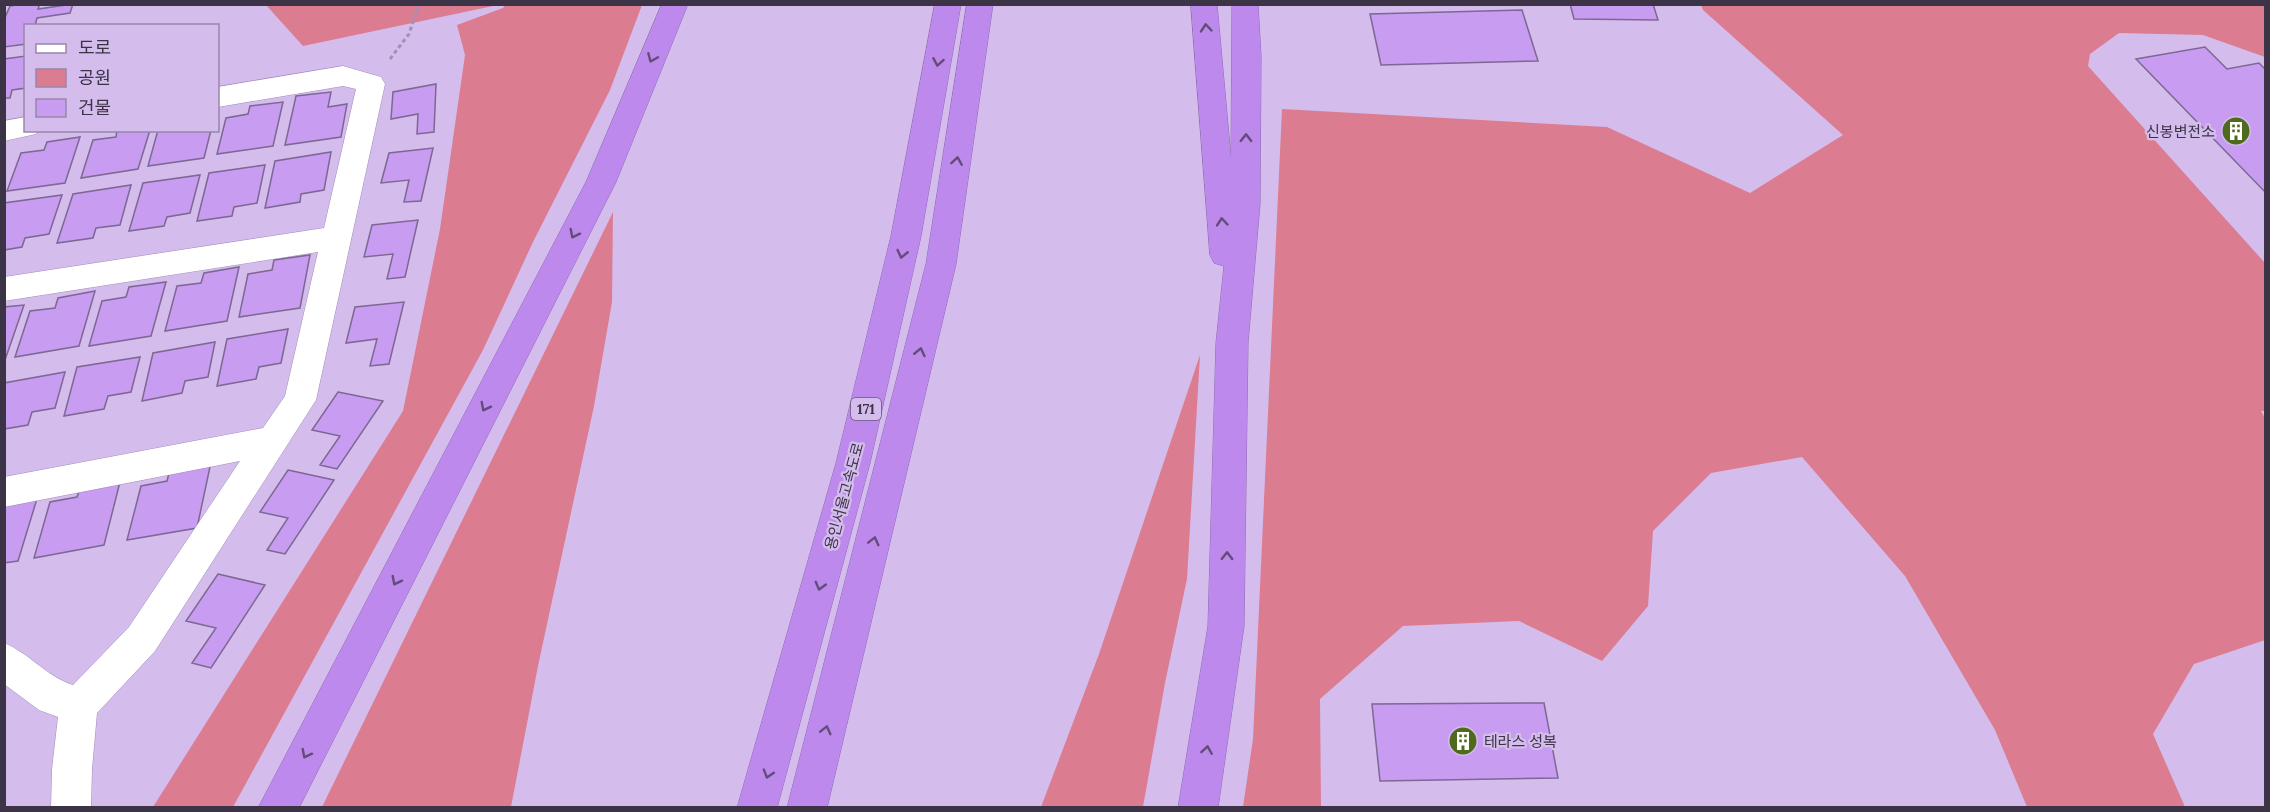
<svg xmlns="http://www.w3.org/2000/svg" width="2270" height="812" font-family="Lora,'Noto Sans KR',serif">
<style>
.green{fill:#db7c91}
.building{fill:#c79cf1;stroke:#7d6793;stroke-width:1.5}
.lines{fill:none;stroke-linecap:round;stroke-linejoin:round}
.minor-casing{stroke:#a28bb9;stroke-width:1}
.highway-casing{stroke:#906bb3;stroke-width:1}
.path{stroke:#a290b6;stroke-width:3;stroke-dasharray:4 3;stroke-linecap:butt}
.minor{fill:#fff;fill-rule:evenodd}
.highway{fill:#bd89ed;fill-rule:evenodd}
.oneway{stroke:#634d78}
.labels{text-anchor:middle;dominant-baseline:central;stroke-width:4.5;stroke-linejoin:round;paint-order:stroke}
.shield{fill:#d4bded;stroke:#6a5c78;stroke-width:1.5}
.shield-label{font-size:14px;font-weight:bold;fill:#3d3346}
.poi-label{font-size:15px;fill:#3d3346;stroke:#d4bded;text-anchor:end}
.street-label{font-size:15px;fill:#3d3346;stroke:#d4bded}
</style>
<rect width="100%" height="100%" fill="#d4bded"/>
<path class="green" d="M266 5H498L303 46Z
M505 5H642L610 90 533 242 483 350 233 807H153L403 411 440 229 465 55 457 25 503 8Z
M1701 5H2265V57L2203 35 2119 33 2090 54 2088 66 2265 263V411H2261L2266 420 2265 640 2194 664 2153 734 2185 807H2027L1995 730 1905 576 1802 457 1711 473 1653 531 1648 606 1602 661 1519 621 1403 626 1320 699 1321 807H1243L1253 739 1282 109 1607 127 1750 193 1843 135 1703 10Z
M613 212 612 302 594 406 538 666 511 807H322Z
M1200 355 1187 579 1165 683 1143 807H1041L1099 654Z"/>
<path class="building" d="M22 4H40L38 9 73 4 70 13 37 18 35 26H26V44L4 47V20L10 6Z
M1570 4H1653L1658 20 1574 19Z
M1522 10 1538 61 1381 65 1370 14Z
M2205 47 2227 69 2259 63 2266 70V193L2136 59Z
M26 56V88L12 90 10 98H4V59Z
M436 84 434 132 417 134 418 114 391 119 393 92Z
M331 92 328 107 347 104 341 137 285 145 296 96Z
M283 102 273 146 217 154 226 118 248 114 250 106Z
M117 130H150L138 169 81 178 93 140 116 137Z
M158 130H211L204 158 148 166Z
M80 137 65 183 7 191 21 153 44 150 47 142Z
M433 148 421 201 404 202 409 180 381 183 389 153Z
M331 152 324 190 301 194 300 202 265 208 275 161Z
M265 165 257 203 234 207 232 216 197 221 209 173Z
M200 175 190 213 167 217 164 226 129 231 143 183Z
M131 185 120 225 96 228 93 238 57 243 73 194Z
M62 195 49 234 25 238 22 247 4 250V203Z
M418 220 405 277 387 279 393 254 364 257 372 225Z
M310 255 300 308 239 317 248 274 272 270 274 260Z
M239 267 227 321 165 331 177 286 201 283 204 273Z
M166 282 151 336 89 346 102 301 126 297 129 287Z
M95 291 79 346 15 357 30 311 55 308 58 298Z
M404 302 389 364 370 366 377 339 346 343 355 307Z
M24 305 5 360H4V307Z
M288 329 281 363 259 367 256 379 217 386 227 339Z
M215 342 208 377 185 381 182 393 142 401 153 353Z
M140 357 131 392 108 396 104 409 64 416 77 367Z
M65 372 55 408 32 412 28 425 4 429V383Z
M338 392 383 401 337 469 320 465 340 436 312 430Z
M211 462 197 528 127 540 141 486 167 481 170 469Z
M288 470 334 480 285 554 267 550 288 518 260 512Z
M121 478 104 545 34 558 50 502 77 497 81 485Z
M39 492 18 561 4 563V498Z
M218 574 265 585 211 668 192 663 216 628 186 621Z
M1544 703 1558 778 1380 781 1372 704Z"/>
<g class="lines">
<g class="minor-casing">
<path id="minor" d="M343 66 381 77 385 84 316 400 155 651 97 713 92 769 91 808H51L52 769 58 717 39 710 4 684V643C29 653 47 677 73 685L129 627 240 461 4 507V477L263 428 285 396 318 252 4 301V277L324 228 356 89 343 86 218 107V87Z
M26 117V130H38L36 134 4 141V121Z"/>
</g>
<g class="highway-casing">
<path id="highway" d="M662 4H688L616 182 299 808H258L586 182Z
M935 4H961L921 236 870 463 777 808H737L836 463 891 236Z
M967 4H993L956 264 827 808H787L926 264Z
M1191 4H1217L1231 158 1232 4H1258L1261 56 1260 204 1248 343 1244 626 1218 808H1178L1208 626 1216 343 1224 266 1214 263 1210 255Z"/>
</g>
<path class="path" d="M390 59 409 34 419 4"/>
<use href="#minor" class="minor"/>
<use href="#highway" class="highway"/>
</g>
<defs><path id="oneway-chevron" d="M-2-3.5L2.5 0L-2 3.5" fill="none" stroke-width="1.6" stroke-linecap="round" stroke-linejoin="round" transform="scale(1.5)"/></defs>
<g class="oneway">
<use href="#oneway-chevron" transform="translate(1206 28) rotate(-95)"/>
<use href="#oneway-chevron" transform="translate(652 58) rotate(113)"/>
<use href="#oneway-chevron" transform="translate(938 62) rotate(100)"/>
<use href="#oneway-chevron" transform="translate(1246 138) rotate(-89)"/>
<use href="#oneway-chevron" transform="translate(957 161) rotate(-81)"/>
<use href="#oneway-chevron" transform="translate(1222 222) rotate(-95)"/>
<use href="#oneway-chevron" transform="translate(574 234) rotate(117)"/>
<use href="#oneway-chevron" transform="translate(902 254) rotate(103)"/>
<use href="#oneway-chevron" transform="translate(920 352) rotate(-77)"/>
<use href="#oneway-chevron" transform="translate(485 407) rotate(117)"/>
<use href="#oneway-chevron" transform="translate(874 541) rotate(-76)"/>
<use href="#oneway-chevron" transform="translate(1227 556) rotate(-89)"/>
<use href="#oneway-chevron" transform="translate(396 581) rotate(117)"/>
<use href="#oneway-chevron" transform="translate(820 586) rotate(105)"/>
<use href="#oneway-chevron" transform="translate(826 730) rotate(-76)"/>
<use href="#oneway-chevron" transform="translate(1207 750) rotate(-81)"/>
<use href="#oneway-chevron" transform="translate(306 754) rotate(117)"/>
<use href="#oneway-chevron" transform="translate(768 774) rotate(107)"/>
</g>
<defs>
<g id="building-disc" transform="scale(1.5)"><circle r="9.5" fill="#4f6a1d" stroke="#d4bded"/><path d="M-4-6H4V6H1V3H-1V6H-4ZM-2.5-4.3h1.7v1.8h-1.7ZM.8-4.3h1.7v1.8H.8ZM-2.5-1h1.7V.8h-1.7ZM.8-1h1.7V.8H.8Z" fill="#fff"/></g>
</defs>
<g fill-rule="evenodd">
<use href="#building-disc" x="2236" y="131"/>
<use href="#building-disc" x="1463" y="741"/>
</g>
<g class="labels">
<rect class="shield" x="851" y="398" width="30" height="22" rx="4.5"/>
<g class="shield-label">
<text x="866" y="409">171</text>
</g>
<g class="poi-label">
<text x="2215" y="131">신봉변전소</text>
<text x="1484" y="741" text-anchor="start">테라스 성복</text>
</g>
<g class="street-label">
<text transform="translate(844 496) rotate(-75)">용인서울고속도로</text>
</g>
</g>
<rect width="2270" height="812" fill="none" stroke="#3d3346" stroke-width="12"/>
<rect x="24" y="24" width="195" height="108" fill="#d4bded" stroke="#9886aa" stroke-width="1.5"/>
<rect x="36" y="44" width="30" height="9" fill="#ffffff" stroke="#9886aa" stroke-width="1.5"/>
<text x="78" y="54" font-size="18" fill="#3d3346">도로</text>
<rect x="36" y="69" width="30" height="18" fill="#db7c91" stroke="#9886aa" stroke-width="1.5"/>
<text x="78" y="84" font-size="18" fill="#3d3346">공원</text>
<rect x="36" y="99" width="30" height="18" fill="#c79cf1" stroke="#9886aa" stroke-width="1.5"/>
<text x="78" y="114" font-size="18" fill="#3d3346">건물</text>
</svg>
